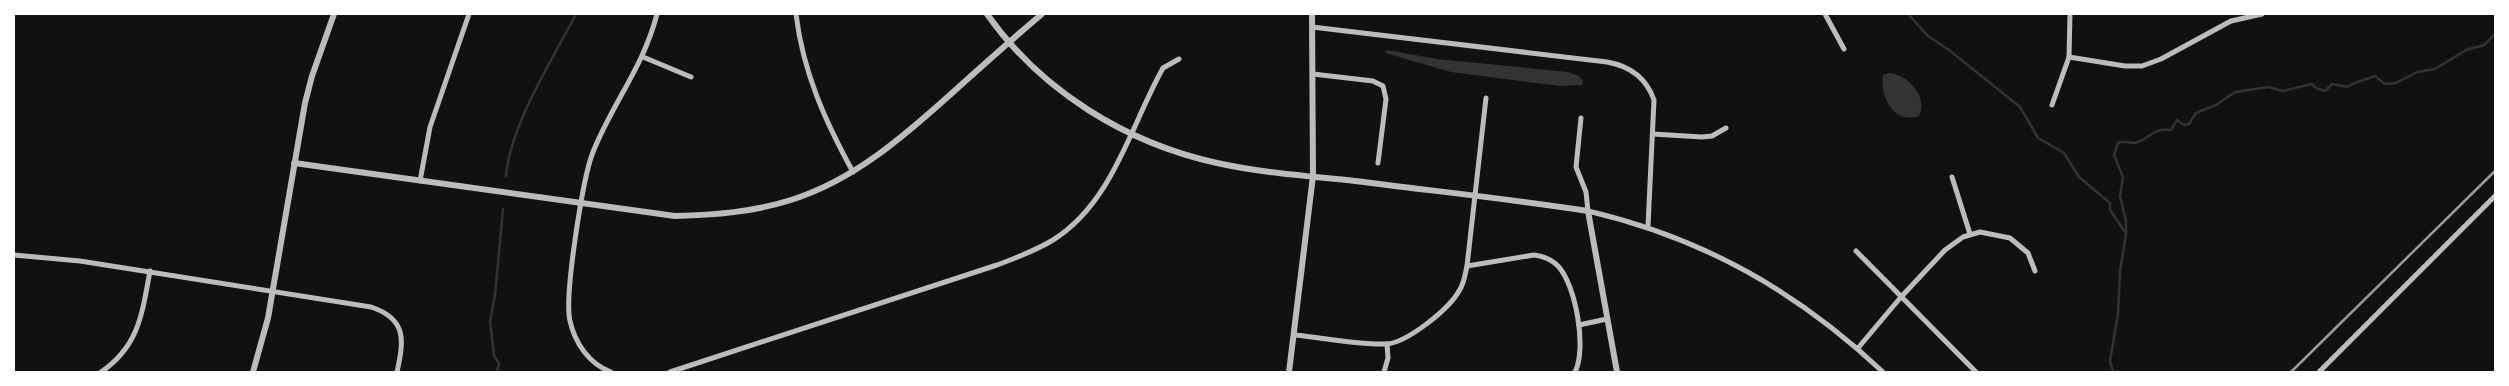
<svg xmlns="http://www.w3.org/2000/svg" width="2509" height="386" viewBox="0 0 2509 386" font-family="'DejaVu Sans',sans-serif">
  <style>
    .water { fill: #333 }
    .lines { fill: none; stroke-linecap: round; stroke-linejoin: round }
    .stream { stroke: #333; stroke-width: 2.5 }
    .minor { stroke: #bcbcbc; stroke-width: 5 }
    .tertiary { stroke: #bcbcbc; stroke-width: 6 }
    .rail { stroke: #9a9a9a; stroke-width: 2.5 }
  </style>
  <rect width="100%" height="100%" fill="#111"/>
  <g class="water">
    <path d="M 1387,50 L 1437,59 L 1568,72 L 1579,76 L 1583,81 L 1582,85 L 1560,86 L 1451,72 L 1385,53 Z"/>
    <path d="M 1889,73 C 1909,75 1928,97 1919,116 C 1894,125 1879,96 1883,75 Z"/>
  </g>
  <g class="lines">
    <g class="stream">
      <path d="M 1908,14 L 1928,36 L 1949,50 L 2020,107 L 2038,138 L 2064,153 L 2079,177 L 2110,203 L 2110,210 L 2125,232"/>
      <path d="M 506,176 C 510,125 552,61 576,14"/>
      <path d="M 497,372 L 499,363 L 494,356 L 490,321 L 495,295 L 503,209"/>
      <path d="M 2113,372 L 2110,361 L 2118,314 L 2120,271 L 2126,234 L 2126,221 L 2120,196 L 2123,177 L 2114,155 L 2118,143 C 2125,139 2131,145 2138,142 C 2151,137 2155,127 2171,130 L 2177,120 L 2184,125 L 2189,124 L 2196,113 L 2216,105 L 2235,92 L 2268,87 L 2283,91 L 2312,84 L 2316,88 L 2325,91 L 2332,84 L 2347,87 C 2356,81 2365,80 2375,76 L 2385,84 L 2396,83 L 2417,72 L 2435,69 L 2466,50 L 2484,45 L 2495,34"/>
    </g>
    <g class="minor">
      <path d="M 796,14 C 803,72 825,121 853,172"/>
      <path d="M 1825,14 L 1844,49"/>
      <path d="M 1312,27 L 1607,62 C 1630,66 1646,77 1654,100 L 1648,226"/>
      <path d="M 643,57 L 691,77"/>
      <path d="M 2069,57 L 2125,66 L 2142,66 L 2161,59 L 2231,21 L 2262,14"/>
      <path d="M 1313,74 L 1373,81 L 1383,86 L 1386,99 L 1378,163"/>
      <path d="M 2052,105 L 2069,57 L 2070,14"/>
      <path d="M 1581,118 L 1576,167 L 1586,192 L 1588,211 C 1703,238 1797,291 1883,372"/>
      <path d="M 1653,134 L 1702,137 L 1712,136 L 1726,128"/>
      <path d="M 1952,177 L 1970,234"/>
      <path d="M 420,181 L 430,127 L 469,14"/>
      <path d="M 1856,251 L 1976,372"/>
      <path d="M 14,255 L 80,261 L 371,307 C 407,319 404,340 397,372"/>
      <path d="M 1467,266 L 1534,255 C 1543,256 1551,259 1558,266 C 1576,285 1587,349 1575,372"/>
      <path d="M 1579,325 L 1607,319"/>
      <path d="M 1295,335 C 1325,338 1356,345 1386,344 C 1407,343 1449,309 1459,291 C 1464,284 1465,275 1467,266 L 1486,98"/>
      <path d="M 1858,348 L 1901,297 L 1945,250 L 1963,237 L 1980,232 L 2010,238 L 2028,253 L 2035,271"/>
      <path d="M 101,372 C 139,346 142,314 150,271"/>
      <path d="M 611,372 C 589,364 575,343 570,321 C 564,296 583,177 593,152 C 613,102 643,68 657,14"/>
      <path d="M 670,372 L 997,265 C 1016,258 1035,251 1053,240 C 1113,202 1130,127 1163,68 L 1179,59"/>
      <path d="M 1384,372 L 1388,358 L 1387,344"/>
      <path d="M 2319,372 L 2495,196"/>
    </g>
    <g class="tertiary">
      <path d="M 987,14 C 1041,91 1126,143 1217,163 C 1262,173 1309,176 1355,181 C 1433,191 1511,199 1588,211 L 1617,372"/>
      <path d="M 294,163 L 675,216 C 715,215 753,212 791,200 C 854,180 903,137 951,94 C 981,67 1011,40 1042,14"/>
      <path d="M 253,372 L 268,318 L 305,103 L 312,76 L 334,14"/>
      <path d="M 1289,372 L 1313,176 L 1312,14"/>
    </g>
    <path class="rail" d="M 2291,372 L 2495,171"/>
  </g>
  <rect width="2509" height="386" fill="none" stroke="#ffffff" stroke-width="30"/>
</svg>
